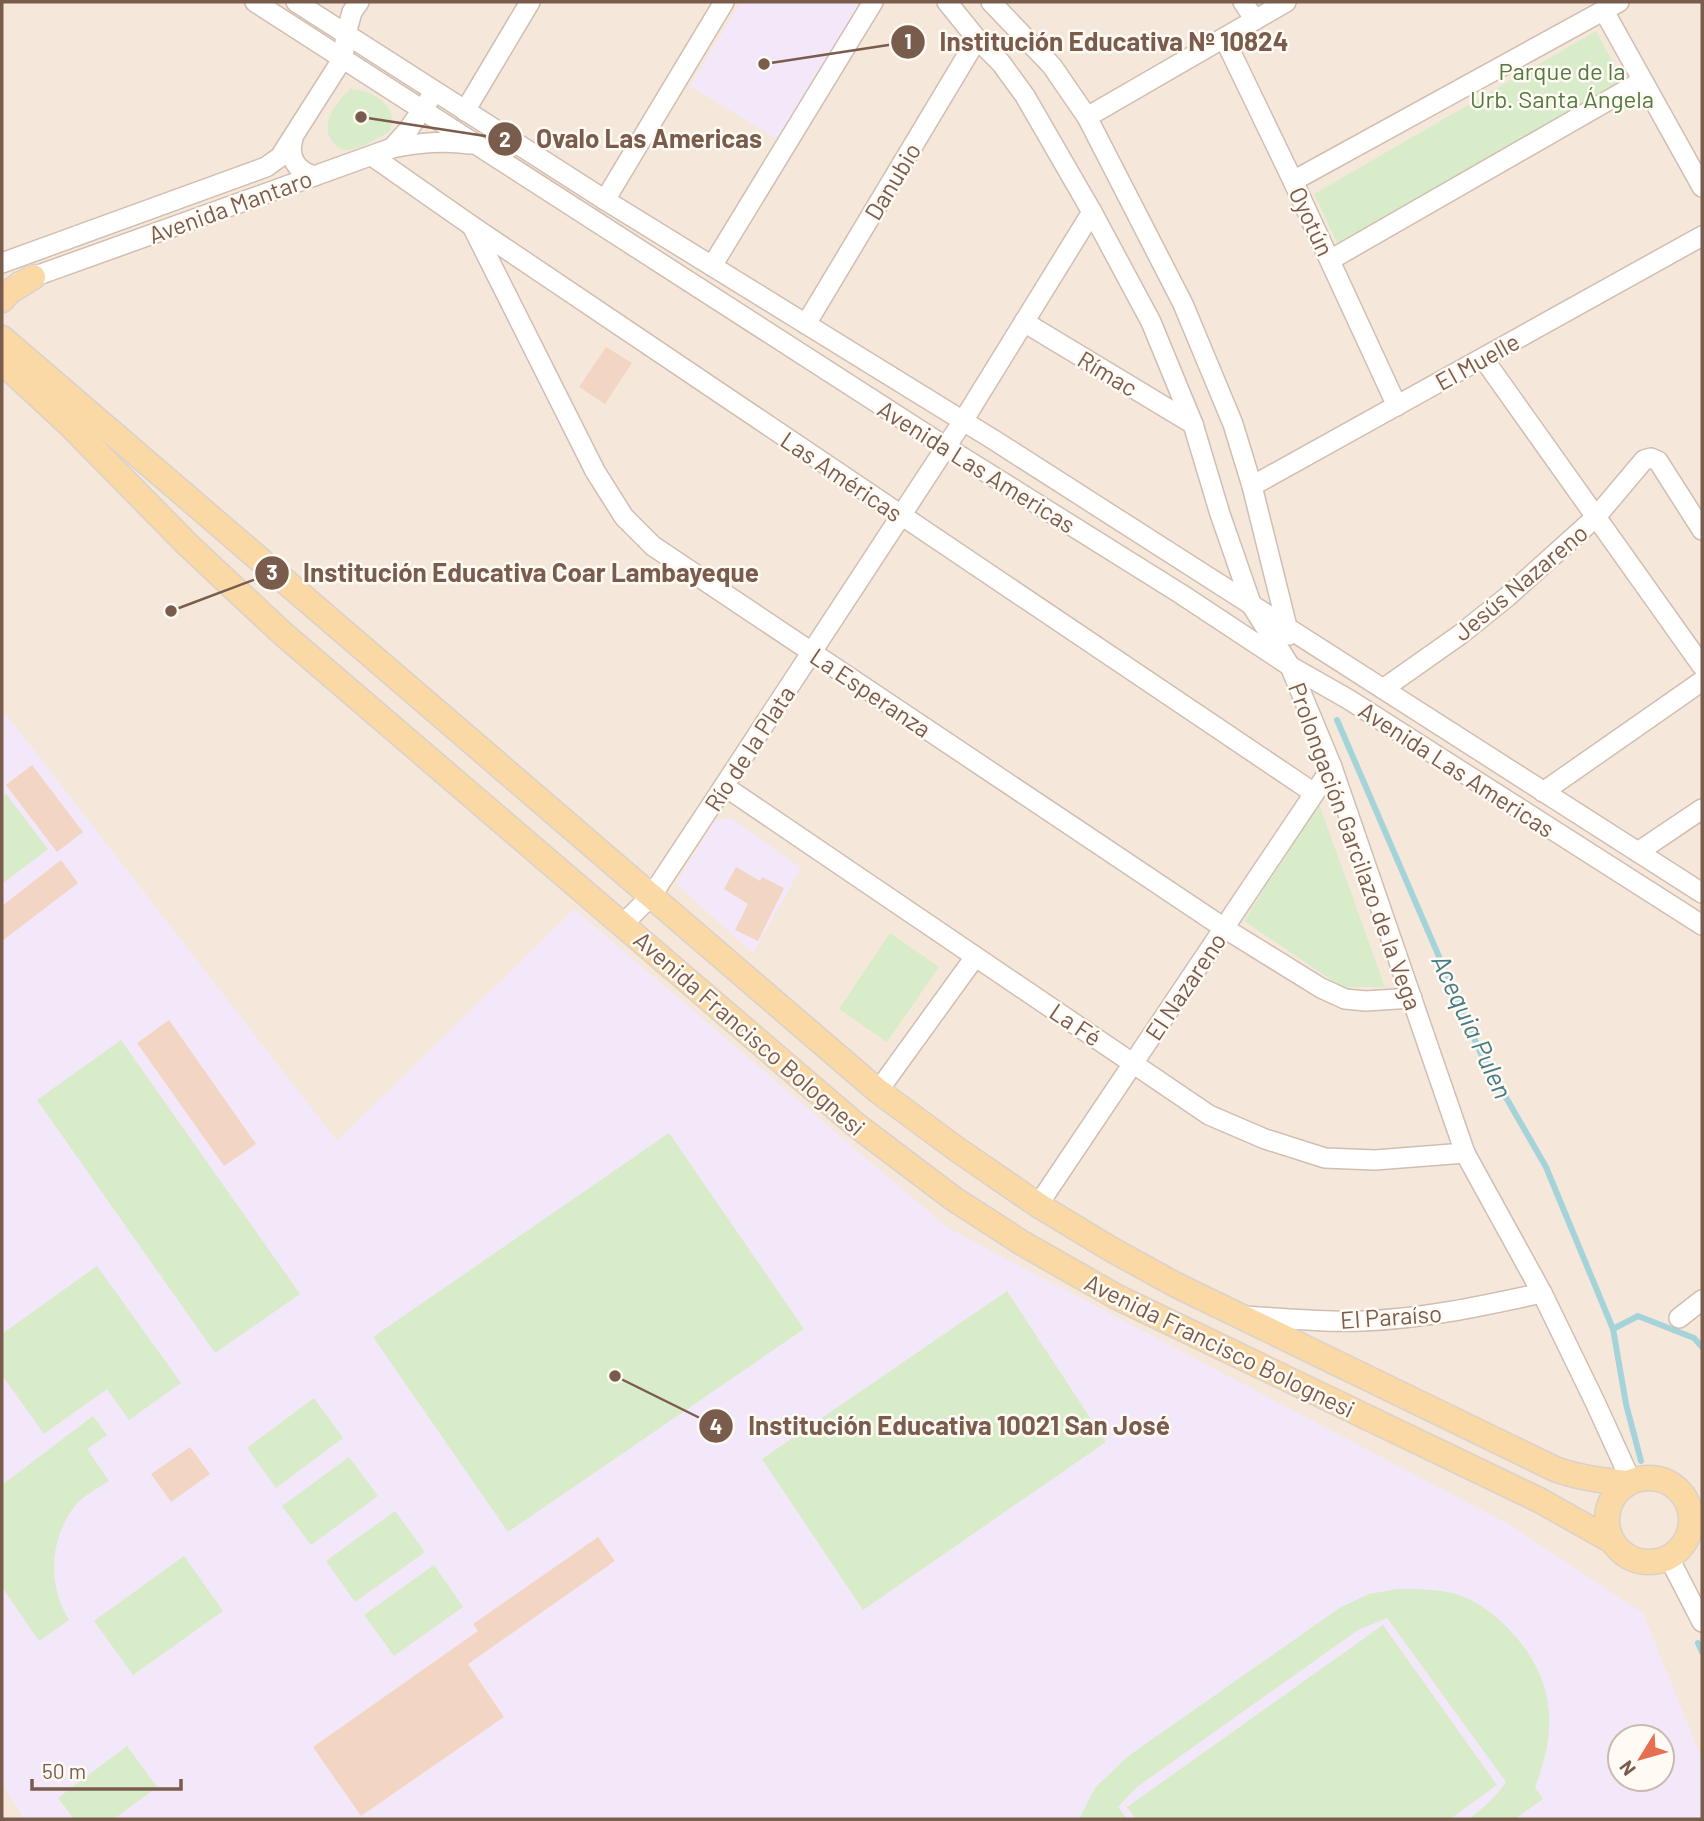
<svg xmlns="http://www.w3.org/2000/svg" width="1704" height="1821" viewBox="0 0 1704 1821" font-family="Barlow,sans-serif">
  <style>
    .residential { fill: #f5e8da; fill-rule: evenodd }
    .education { fill: #f3e8fa; fill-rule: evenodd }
    .green { fill: #d8ecc9 }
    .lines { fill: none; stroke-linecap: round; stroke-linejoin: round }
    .stream { stroke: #a5d3da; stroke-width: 6 }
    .building { fill: #f3d5c3 }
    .minor-casing { stroke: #d1beb0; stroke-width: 22 }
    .major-casing { stroke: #dad1cd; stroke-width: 27 }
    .minor { stroke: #fff; stroke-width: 19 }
    .major { stroke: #fbd9a5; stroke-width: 24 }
    .labels { text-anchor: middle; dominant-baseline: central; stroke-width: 5; stroke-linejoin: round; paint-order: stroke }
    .park-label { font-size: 24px; fill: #537a41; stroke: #fffaf3 }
    .street-label { font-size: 24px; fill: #7a5c4d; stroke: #fffaf3 }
    .water-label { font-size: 26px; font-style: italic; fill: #437c86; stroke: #fffaf3 }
    .leader { fill: none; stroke: #7a5c4d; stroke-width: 2.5 }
    .callout-dot { fill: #7a5c4d; stroke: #fffaf3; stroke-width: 2.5 }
    .mark-label { font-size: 21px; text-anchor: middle; font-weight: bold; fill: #fff }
    .callout-label { font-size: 26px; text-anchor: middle; font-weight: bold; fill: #7a5c4d; stroke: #fffaf3; stroke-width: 5; stroke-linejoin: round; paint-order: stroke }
  </style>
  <rect width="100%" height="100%" fill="#fdf6ec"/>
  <path class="residential" d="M 2,2 L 1702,2 L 1702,1819 L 2,1819 ZM 1620,1737 L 1662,1737 L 1662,1779 L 1620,1779 Z"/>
  <g class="education">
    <path d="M 741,2 L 852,2 L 859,7 L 779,140 L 690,86 Z"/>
    <path d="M 2,709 L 337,1141 L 574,909 L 948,1228 L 1508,1524 L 1643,1613 L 1702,1760 L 1702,1819 L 24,1819 L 2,1783 ZM 1620,1737 L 1662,1737 L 1662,1779 L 1620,1779 Z"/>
    <path d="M 731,818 L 801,868 L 753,953 L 676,884 L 715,820 Z"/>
  </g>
  <g class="green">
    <path d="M 1596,31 L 1623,81 L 1338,245 L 1314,194 Z"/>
    <path d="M 350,89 C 367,89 393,101 392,121 C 392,125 390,129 389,132 C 376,139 361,149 347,150 C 340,150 337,147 333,142 C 318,126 337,101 350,89 Z"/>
    <path d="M 6,794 L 48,849 L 2,884 L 2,797 Z"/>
    <path d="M 1319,804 L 1385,987 L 1342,987 L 1244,921 Z"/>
    <path d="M 890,933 L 939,967 L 887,1042 L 839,1009 Z"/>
    <path d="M 121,1040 L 300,1294 L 215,1353 L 37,1100 Z"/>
    <path d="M 669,1133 L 804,1329 L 508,1532 L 373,1337 Z"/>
    <path d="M 97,1266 L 181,1383 L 129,1420 L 107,1389 L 44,1434 L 2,1375 L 2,1334 Z"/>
    <path d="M 1007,1291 L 1106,1442 L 863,1610 L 762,1459 Z"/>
    <path d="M 314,1398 L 343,1438 L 276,1488 L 247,1448 Z"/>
    <path d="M 93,1416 L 107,1435 L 87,1449 L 109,1481 C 98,1488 82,1496 74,1507 C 50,1539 47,1585 69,1620 L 39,1641 L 2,1587 L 2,1485 Z"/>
    <path d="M 349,1457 L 378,1496 L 311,1545 L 282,1506 Z"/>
    <path d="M 395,1511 L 425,1552 L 355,1602 L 326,1561 Z"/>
    <path d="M 184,1556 L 223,1611 L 133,1675 L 94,1621 Z"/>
    <path d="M 434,1565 L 463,1607 L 394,1656 L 364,1615 Z"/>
    <path d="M 1397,1589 C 1416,1589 1437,1589 1456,1594 C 1480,1602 1500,1618 1516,1637 C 1556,1684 1557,1732 1535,1787 L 1543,1799 L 1515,1819 L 1468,1819 C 1483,1809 1495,1798 1506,1782 L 1387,1618 L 1358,1630 L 1137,1787 L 1118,1807 L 1127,1819 L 1079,1819 L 1095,1788 L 1127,1757 L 1341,1607 L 1369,1594 Z"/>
    <path d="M 1383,1625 L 1497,1785 L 1450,1819 L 1136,1819 L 1127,1807 Z"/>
    <path d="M 127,1746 L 157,1787 L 114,1819 L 74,1819 L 58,1798 Z"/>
  </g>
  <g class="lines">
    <g class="stream">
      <path d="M 1337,720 L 1481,1054 L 1546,1167 L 1613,1329 L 1626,1404 L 1641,1461"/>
      <path d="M 1613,1329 L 1638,1316 L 1694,1338 L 1702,1347"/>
      <path d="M 1698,1643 L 1702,1652"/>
    </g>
  </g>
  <g class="building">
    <path d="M 606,347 L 632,363 L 605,404 L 579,387 Z"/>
    <path d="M 32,765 L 83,832 L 57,852 L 6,785 Z"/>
    <path d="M 61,860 L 78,883 L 2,941 L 2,906 Z"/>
    <path d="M 736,867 L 760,881 L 762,877 L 784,888 L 758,941 L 735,930 L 748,904 L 724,889 Z"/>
    <path d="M 169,1020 L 256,1144 L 224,1166 L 137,1043 Z"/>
    <path d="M 190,1447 L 210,1474 L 171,1502 L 151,1474 Z"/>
    <path d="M 598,1537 L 615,1561 L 468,1664 L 504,1717 L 361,1816 L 313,1747 L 478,1631 L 473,1624 Z"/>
  </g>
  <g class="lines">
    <g class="minor-casing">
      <g id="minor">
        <path d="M 255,2 L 946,447 L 1181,594 L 1290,666 L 1348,699 L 1702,925"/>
        <path d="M 296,2 L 605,200 L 994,440 L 1702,893"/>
        <path d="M 947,2 L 977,39 L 1001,63 L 1025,96 L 1092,212 L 1151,322 L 1193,424 L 1220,514 L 1252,606 L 1290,666 L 1332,767 L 1465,1153 L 1542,1293 L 1595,1402 L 1631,1481"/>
        <path d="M 991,2 L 1052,66 L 1087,117 L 1183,304 L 1233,424 L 1252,486 L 1289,635"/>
        <path d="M 1243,2 L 1255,20"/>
        <path d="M 1604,11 L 1702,187"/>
        <path d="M 1224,38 L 1293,181 L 1397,406"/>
        <path d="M 465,111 L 530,2"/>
        <path d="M 1087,117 L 1286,2"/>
        <path d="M 293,138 C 288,157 295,170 314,176"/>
        <path d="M 392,148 C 419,143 443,140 470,144"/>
        <path d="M 372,156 L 472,226 L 1314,793"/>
        <path d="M 1293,181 L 1619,2"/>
        <path d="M 605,200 L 724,2"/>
        <path d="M 472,226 L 595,471 L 624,517 L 653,546 L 1224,928 L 1321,988 L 1345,999 L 1366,1001 L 1412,998"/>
        <path d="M 1330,260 L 1642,81"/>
        <path d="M 2,263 L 266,167 L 280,157 L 343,58 L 346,34 L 352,12 L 359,2"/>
        <path d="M 712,266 L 873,2"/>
        <path d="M 19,282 L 392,148 L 408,130 L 429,100"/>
        <path d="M 1024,322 L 1193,424"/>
        <path d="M 806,324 L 977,39"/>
        <path d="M 1483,358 L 1702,666"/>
        <path d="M 1252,486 L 1702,236"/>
        <path d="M 1383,689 L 1461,634 L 1507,597 L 1596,517 L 1644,460 L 1651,458 L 1658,461 L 1702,530"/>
        <path d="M 724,786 L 1209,1115 L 1265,1139 L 1325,1158 L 1375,1160 L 1465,1153"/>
        <path d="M 1543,792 L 1702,681"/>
        <path d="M 1638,852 L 1702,809"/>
        <path d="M 623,924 L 652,895 L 724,786 L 963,421 L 1092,212"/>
        <path d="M 878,1091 L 975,957"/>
        <path d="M 1038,1205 L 1332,767"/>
        <path d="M 1244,1316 C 1283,1318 1323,1323 1362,1321 C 1423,1319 1482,1306 1542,1293"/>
        <path d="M 1679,1318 L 1702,1300"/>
        <path d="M 1669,1558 L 1702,1622"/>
      </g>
    </g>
    <g class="major-casing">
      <g id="major">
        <path d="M 2,300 L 9,292 L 33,277"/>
        <path d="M 2,338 L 878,1091 L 958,1150 L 1038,1205 L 1109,1248 L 1176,1285 L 1555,1469 C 1579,1478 1602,1481 1628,1483"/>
        <path d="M 2,362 L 70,425 L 188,545 L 282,633 L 856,1125 L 954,1199 L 1022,1243 L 1117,1297 L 1541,1501 L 1612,1541"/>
        <circle cx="1649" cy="1520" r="42"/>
      </g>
    </g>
    <use href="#minor" class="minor"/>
    <use href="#major" class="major"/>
  </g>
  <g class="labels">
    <g class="park-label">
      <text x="1562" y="70">Parque de la<tspan x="1562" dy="28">Urb. Santa Ángela</tspan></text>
    </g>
    <g class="street-label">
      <text transform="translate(892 181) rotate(-59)">Danubio</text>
      <text transform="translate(230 206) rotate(-20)">Avenida Mantaro</text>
      <text transform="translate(1312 221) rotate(65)">Oyotún</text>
      <text transform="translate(1477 361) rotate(-29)">El Muelle</text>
      <text transform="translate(1108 373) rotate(31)">Rímac</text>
      <text transform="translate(977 466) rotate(32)">Avenida Las Americas</text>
      <text transform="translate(842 476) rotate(34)">Las Américas</text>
      <text transform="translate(1520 582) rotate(-40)">Jesús Nazareno</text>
      <text transform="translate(871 692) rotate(34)">La Esperanza</text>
      <text transform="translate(749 748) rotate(-57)">Río de la Plata</text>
      <text transform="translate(1457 769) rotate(33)">Avenida Las Americas</text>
      <text transform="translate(1356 846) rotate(70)">Prolongación Garcilazo de la Vega</text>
      <text transform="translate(1185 986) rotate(-56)">El Nazareno</text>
      <text transform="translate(1076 1024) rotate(34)">La Fé</text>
      <text transform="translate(750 1033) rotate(41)">Avenida Francisco Bolognesi</text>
      <text transform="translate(1391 1316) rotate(-4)">El Paraíso</text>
      <text transform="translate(1220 1345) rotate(26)">Avenida Francisco Bolognesi</text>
    </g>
    <g class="water-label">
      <text transform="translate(1473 1026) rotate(65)">Acequia Pulen</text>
    </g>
  </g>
  <path class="leader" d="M764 64L908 42M361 117L505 139M171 611L272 573M615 1376L716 1426"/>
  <g class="callout-dot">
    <circle cx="764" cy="64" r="7"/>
    <circle cx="361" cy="117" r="7"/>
    <circle cx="171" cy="611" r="7"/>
    <circle cx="615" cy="1376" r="7"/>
    <circle cx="908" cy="42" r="18"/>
    <circle cx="505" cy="139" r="18"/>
    <circle cx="272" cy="573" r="18"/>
    <circle cx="716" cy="1426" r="18"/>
  </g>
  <g class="mark-label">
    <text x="908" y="49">1</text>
    <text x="505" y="147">2</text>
    <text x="272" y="580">3</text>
    <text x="716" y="1434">4</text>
  </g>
  <g class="callout-label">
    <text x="1114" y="51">Institución Educativa Nº 10824</text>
    <text x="649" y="148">Ovalo Las Americas</text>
    <text x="531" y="582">Institución Educativa Coar Lambayeque</text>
    <text x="959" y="1435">Institución Educativa 10021 San José</text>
  </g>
  <rect width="1704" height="1821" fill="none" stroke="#7a5c4d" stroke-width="7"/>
  <g transform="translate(1641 1758) rotate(233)"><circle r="33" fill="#fffaf3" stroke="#cabbb1" stroke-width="2"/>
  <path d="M0-5L12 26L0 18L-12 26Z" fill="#e76f51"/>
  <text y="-10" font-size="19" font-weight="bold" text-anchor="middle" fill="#7a5c4d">N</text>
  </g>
  <path d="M32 1779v10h149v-10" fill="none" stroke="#7a5c4d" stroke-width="3.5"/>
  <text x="42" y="1779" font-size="21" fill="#7a5c4d" stroke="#fffaf3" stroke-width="5" paint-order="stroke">50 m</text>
</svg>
